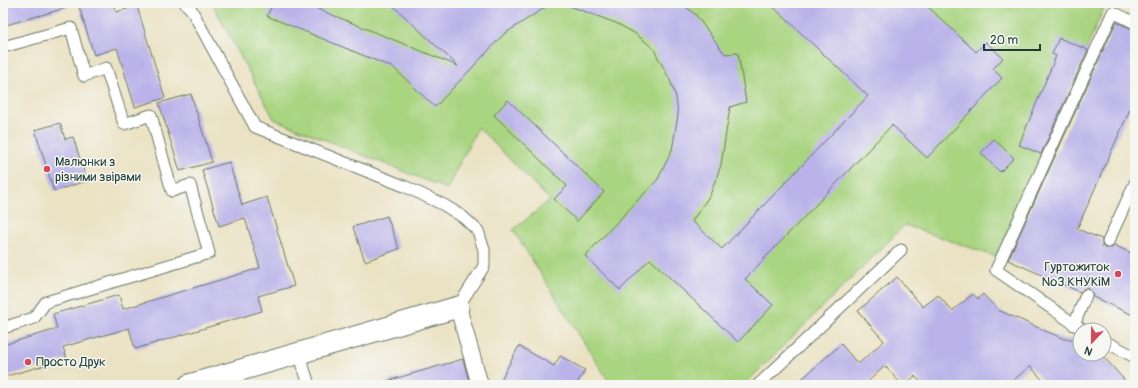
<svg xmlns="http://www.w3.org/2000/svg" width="1138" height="388" viewBox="0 0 1138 388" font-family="Pangolin,sans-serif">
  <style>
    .green { fill: #a9d480; stroke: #64885a }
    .building { fill: #bab2e9 }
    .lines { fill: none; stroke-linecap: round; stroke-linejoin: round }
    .service-casing { stroke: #676; stroke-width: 13 }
    .pedestrian-casing { stroke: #676; stroke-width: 18 }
    .minor-casing { stroke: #676; stroke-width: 23 }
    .service { stroke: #fff; stroke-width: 11 }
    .pedestrian { stroke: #fff; stroke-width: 16 }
    .minor { stroke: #fff; stroke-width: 21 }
    .poi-dot { fill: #d1495b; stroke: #f6f6f2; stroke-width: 1.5 }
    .labels { text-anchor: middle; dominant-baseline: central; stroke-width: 3; stroke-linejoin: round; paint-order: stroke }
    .poi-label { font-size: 13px; fill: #1f3d34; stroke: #f6f6f2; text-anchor: start }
  </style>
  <rect width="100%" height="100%" fill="#f6f6f2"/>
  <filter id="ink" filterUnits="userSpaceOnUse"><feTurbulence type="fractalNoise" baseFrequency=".025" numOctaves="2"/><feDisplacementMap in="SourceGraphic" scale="8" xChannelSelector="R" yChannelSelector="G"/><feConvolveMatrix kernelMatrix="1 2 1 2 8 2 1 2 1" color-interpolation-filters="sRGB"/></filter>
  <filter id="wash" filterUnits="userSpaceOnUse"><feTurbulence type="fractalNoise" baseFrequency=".012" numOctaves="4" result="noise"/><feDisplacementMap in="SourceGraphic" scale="16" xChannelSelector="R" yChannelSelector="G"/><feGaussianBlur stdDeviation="0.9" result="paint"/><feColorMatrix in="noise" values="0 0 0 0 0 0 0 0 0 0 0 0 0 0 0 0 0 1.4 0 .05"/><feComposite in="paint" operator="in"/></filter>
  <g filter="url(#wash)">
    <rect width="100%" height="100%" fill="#ebe2c3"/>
    <path class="green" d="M 212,3 L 1106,3 L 997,257 L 905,225 L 744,385 L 611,385 L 513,230 L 550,200 L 478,127 L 447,189 L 274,119 Z"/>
    <g id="blocks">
      <g class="building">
        <path d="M 3,3 L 68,3 L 69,7 L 3,26 Z"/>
        <path d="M 78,3 L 113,3 L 116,12 L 137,6 L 165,98 L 135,107 L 117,48 L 94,55 Z"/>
        <path d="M 273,3 L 303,3 L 458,66 L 390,3 L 552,3 L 504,34 L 435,107 L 394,68 L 267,16 Z"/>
        <path d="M 567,3 L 681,3 L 695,14 L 725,54 L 738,53 L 746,102 L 730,107 L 721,165 L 710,195 L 692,221 L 722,249 L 868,96 L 769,3 L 924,3 L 976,52 L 986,42 L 1003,58 L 993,69 L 1002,78 L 927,158 L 892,125 L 745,279 L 773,305 L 738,342 L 650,259 L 620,290 L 585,256 L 658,179 L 672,150 L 678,115 L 676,97 L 670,80 L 653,48 L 636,34 L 616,23 L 567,5 Z"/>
        <path d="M 1116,22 L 1135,30 L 1135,98 L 1077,229 L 1102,239 L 1102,246 L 1105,248 L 1112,248 L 1114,245 L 1135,255 L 1135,316 L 1093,297 L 1093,294 L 1089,289 L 1085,288 L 1080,292 L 1008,260 Z"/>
        <path d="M 1059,38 L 1088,50 L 1041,154 L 1019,145 L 1056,56 L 1052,54 Z"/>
        <path d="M 191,94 L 212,162 L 180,171 L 159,103 Z"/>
        <path d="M 508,100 L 604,192 L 577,221 L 554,199 L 567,186 L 494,115 Z"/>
        <path d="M 60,123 L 65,139 L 73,137 L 87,181 L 54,191 L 35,130 Z"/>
        <path d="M 994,139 L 1014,158 L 1000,172 L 981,153 Z"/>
        <path d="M 229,162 L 242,205 L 267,197 L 294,286 L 258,296 L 262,311 L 135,349 L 129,328 L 63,347 L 67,359 L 3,377 L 3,345 L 57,329 L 53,314 L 119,295 L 123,309 L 260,268 L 245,218 L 219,226 L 202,170 Z"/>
        <path d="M 387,216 L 399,249 L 365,261 L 353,227 Z"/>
        <path d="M 897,277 L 923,307 L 938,295 L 952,311 L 973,294 L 978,299 L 983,294 L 998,310 L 1064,339 L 1080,339 L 1080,354 L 1101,354 L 1129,385 L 1047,385 L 1030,366 L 1008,385 L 923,385 L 915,376 L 905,385 L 902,385 L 885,366 L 864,385 L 795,385 L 841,344 L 858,364 L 884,341 L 858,311 Z"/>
        <path d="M 519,346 L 554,366 L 560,356 L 585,370 L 576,385 L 498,385 Z"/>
        <path d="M 463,359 L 470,385 L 388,385 L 387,381 Z"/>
      </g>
    </g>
  </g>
  <g filter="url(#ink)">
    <use href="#blocks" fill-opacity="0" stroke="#676" stroke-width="1"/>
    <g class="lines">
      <g class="service-casing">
        <g id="service">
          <path d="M 185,3 L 191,9 L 255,127 L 404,186 L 444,205 L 463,217 L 478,231 L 484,250 L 484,266 L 458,307"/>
          <path d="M 3,47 L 71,28 L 84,76 L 106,68 L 124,124 L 151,115 L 172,191 L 190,185 L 209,253 L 46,302 L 34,318 L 3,328"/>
          <path d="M 1108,242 L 1135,183"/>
          <path d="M 1074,325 L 1086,295"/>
          <path d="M 1083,330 L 996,270 L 1113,12 L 1135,23"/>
          <path d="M 1104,341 L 1135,357"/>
          <path d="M 299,353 L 309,385"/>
          <path d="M 758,385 L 901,250"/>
        </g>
      </g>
      <g class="pedestrian-casing">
        <path id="pedestrian" d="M 458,307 L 480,385"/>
      </g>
      <g class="minor-casing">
        <path id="minor" d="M 189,385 L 458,307"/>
      </g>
      <use href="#service" class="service"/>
      <use href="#pedestrian" class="pedestrian"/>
      <use href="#minor" class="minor"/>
    </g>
  </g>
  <g class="poi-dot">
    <circle cx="47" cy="169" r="4"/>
    <circle cx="1118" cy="274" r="4"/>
    <circle cx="28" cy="362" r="4"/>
  </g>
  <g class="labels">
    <g class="poi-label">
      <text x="55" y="162">Малюнки з<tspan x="55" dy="15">різними звірами</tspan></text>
      <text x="1110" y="267" text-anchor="end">Гуртожиток<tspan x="1110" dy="15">№3 КНУКіМ</tspan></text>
      <text x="36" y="362">Просто Друк</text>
    </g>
  </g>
  <rect width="1138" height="388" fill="none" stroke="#f6f6f2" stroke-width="16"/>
  <g transform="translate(1092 342) rotate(202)"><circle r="19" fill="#f6f6f2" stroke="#a0aca6"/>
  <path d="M0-3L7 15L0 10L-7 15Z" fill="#d1495b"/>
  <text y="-6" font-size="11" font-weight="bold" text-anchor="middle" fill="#1f3d34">N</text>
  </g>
  <path d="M984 44v6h56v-6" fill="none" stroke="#1f3d34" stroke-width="2"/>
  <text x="990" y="44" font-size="12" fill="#1f3d34" stroke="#f6f6f2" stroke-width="3" paint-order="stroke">20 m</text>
</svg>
